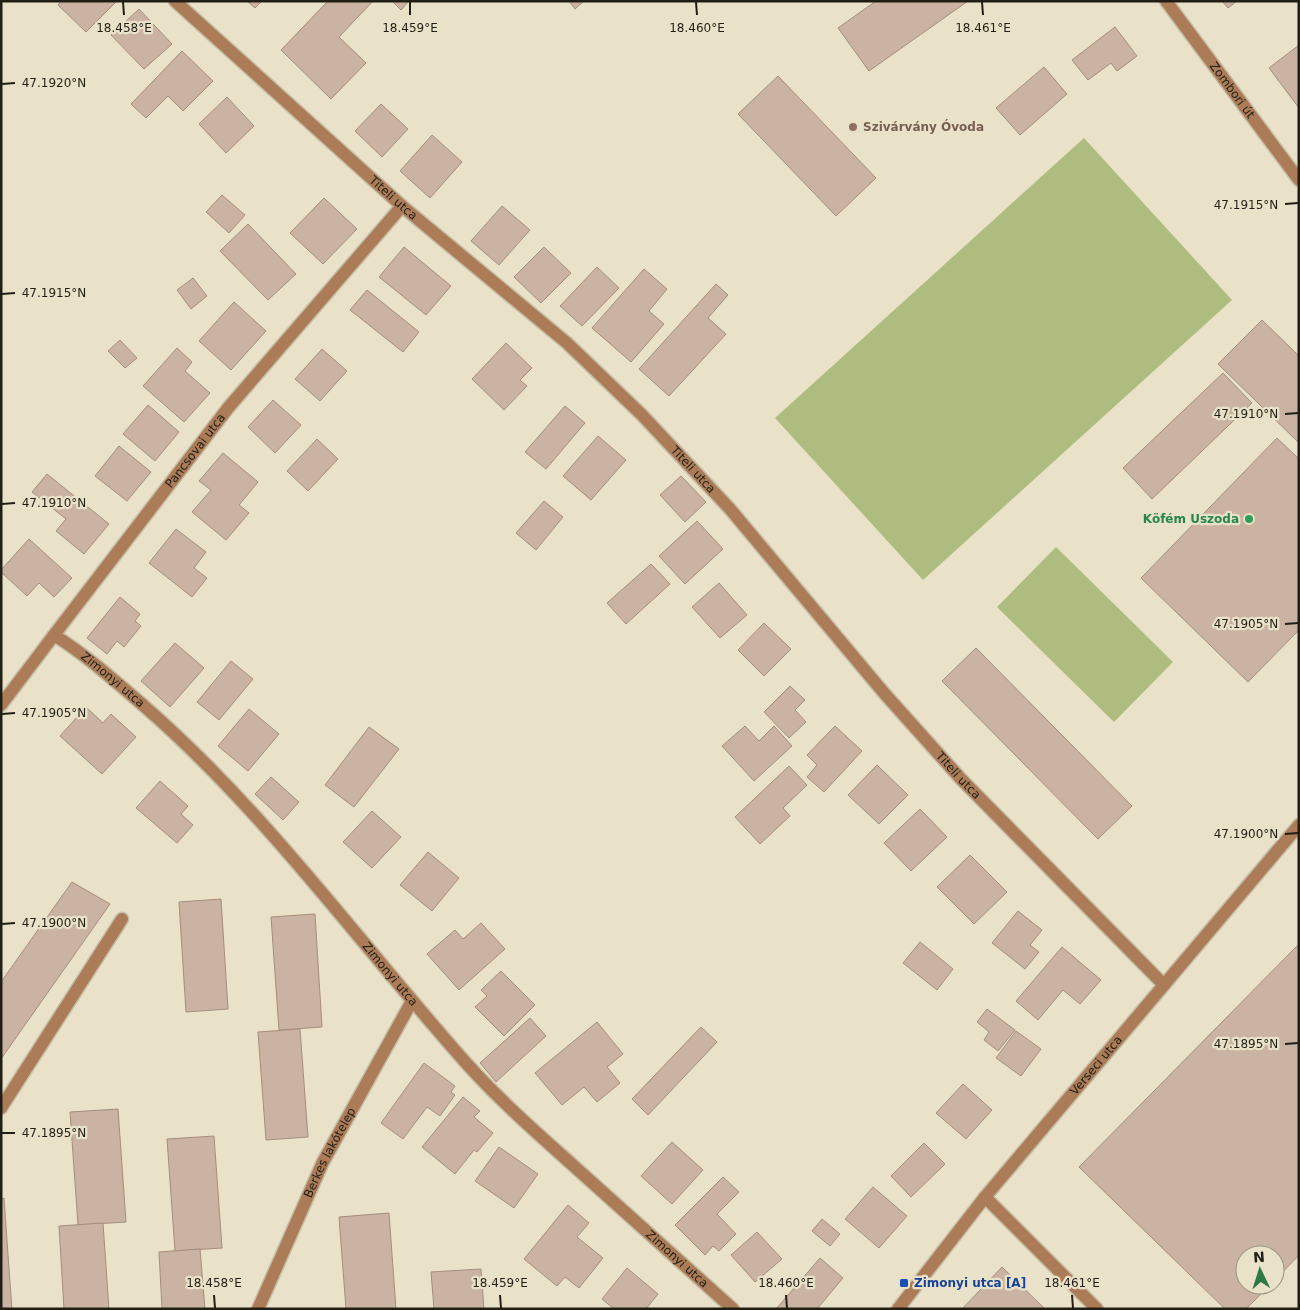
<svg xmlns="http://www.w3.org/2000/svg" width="1300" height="1310" viewBox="0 0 1300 1310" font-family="'DejaVu Sans',sans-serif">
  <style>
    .green { fill: #aebc7f }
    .building { fill: #cbb3a4; stroke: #a48d7e }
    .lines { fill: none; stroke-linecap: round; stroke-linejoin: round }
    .minor-casing { stroke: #c6bfa8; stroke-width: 15 }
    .minor { stroke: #ac7c58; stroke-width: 12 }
    .ticks { fill: none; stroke: #211e15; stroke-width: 2 }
    .education-dot { fill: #8d6e63; stroke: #eae2c8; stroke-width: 2 }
    .leisure-dot { fill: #2e9e5b; stroke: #eae2c8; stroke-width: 2 }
    .transit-dot { fill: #1a4fb4; stroke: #eae2c8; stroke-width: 2 }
    .labels { text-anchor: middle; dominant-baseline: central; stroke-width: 4.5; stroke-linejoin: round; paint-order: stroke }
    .street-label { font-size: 12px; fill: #211e15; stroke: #eae2c8 }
    .education-label { font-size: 12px; font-weight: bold; fill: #785e54; stroke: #eae2c8; text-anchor: start }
    .leisure-label { font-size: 12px; font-weight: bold; fill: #27864d; stroke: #eae2c8; text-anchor: end }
    .transit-label { font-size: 12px; font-weight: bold; fill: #164399; stroke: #eae2c8; text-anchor: start }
    .ticks-label { font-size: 12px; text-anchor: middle; fill: #211e15; stroke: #eae2c8; stroke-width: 4.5; stroke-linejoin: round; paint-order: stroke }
  </style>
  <rect width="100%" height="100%" fill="#eae2c8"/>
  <g class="green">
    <path d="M 1084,138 L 1232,300 L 923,580 L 775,418 Z"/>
    <path d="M 1056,547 L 1173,662 L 1114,722 L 997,607 Z"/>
  </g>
  <g class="building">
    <path d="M 61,1 L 117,1 L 86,32 L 58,5 Z"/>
    <path d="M 247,1 L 262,1 L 255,8 Z"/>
    <path d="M 328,1 L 373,1 L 339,37 L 366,63 L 331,99 L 281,50 Z"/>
    <path d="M 392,1 L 409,1 L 401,10 Z"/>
    <path d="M 569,1 L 584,1 L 575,9 Z"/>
    <path d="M 876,1 L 968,1 L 869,71 L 838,28 Z"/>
    <path d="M 1222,1 L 1237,1 L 1228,8 Z"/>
    <path d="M 139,9 L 172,44 L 144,69 L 111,35 Z"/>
    <path d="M 1115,27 L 1137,56 L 1117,71 L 1111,63 L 1088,80 L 1072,60 Z"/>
    <path d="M 1299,45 L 1299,108 L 1269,68 Z"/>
    <path d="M 182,51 L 213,81 L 183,111 L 168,96 L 146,118 L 131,104 Z"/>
    <path d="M 1044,67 L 1067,94 L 1020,135 L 996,108 Z"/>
    <path d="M 778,76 L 876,178 L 836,216 L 738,114 Z"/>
    <path d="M 227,97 L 254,126 L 226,153 L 199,124 Z"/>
    <path d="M 381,104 L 408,129 L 382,157 L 355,131 Z"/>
    <path d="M 432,135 L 462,162 L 430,198 L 400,171 Z"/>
    <path d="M 222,195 L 245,215 L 229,233 L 206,212 Z"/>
    <path d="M 324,198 L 357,229 L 323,264 L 290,233 Z"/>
    <path d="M 502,206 L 530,230 L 499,265 L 471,241 Z"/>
    <path d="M 248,224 L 296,274 L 268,300 L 220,251 Z"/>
    <path d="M 404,247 L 451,286 L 426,315 L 379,277 Z"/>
    <path d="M 544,247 L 571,273 L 541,303 L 514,277 Z"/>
    <path d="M 597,267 L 619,288 L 582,326 L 560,306 Z"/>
    <path d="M 644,269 L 667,289 L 649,311 L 664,324 L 631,362 L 592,328 Z"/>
    <path d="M 193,278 L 207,296 L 191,309 L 177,290 Z"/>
    <path d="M 716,284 L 728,295 L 708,318 L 726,334 L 669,396 L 639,369 Z"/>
    <path d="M 367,290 L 419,332 L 403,352 L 350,310 Z"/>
    <path d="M 234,302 L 266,331 L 231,370 L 199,341 Z"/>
    <path d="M 1262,320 L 1299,356 L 1299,443 L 1218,364 Z"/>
    <path d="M 120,340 L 137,358 L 125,368 L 108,351 Z"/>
    <path d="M 506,343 L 532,368 L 520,380 L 527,386 L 504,410 L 472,379 Z"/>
    <path d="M 177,348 L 192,362 L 185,371 L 210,393 L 184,422 L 143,386 Z"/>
    <path d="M 322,349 L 347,371 L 320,401 L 295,379 Z"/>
    <path d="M 1223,373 L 1252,403 L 1152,499 L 1123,468 Z"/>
    <path d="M 273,400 L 301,425 L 275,453 L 248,427 Z"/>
    <path d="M 148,405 L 179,432 L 155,461 L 123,434 Z"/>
    <path d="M 565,406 L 585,423 L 546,469 L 525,452 Z"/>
    <path d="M 598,436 L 626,460 L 591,500 L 563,476 Z"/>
    <path d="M 1277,438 L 1299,459 L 1299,630 L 1248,682 L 1141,578 Z"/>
    <path d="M 317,439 L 338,459 L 308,491 L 287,471 Z"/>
    <path d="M 119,446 L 151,472 L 127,501 L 95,476 Z"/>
    <path d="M 223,453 L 258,482 L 239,505 L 249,513 L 226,540 L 192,512 L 211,490 L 199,481 Z"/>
    <path d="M 47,474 L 109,524 L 84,554 L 56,531 L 66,519 L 32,492 Z"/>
    <path d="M 681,476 L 706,502 L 685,522 L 660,495 Z"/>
    <path d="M 544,501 L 563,517 L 536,550 L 516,533 Z"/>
    <path d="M 697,521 L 723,549 L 685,584 L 659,556 Z"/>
    <path d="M 176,529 L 206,552 L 194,568 L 207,578 L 192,597 L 149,563 Z"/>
    <path d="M 29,539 L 72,578 L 54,597 L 39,583 L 27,596 L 1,572 L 1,570 Z"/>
    <path d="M 651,564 L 670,584 L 626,624 L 607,603 Z"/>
    <path d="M 719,583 L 747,615 L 720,638 L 692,607 Z"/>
    <path d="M 120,597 L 140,614 L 135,621 L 141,626 L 124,647 L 117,641 L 107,654 L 87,638 Z"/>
    <path d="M 764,623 L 791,649 L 764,676 L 738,650 Z"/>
    <path d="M 175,643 L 204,668 L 170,707 L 141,681 Z"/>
    <path d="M 976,648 L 1132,806 L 1098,839 L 942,681 Z"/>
    <path d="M 231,661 L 253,679 L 219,720 L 197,702 Z"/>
    <path d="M 790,686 L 805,700 L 795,710 L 806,722 L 789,738 L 764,712 Z"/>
    <path d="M 86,707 L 103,723 L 111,714 L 136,737 L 102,774 L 60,736 Z"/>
    <path d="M 249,709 L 279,734 L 248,771 L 218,746 Z"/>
    <path d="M 745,726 L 759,741 L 774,726 L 792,746 L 754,781 L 722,746 Z"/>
    <path d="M 835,726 L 862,751 L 824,792 L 807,777 L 817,765 L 807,755 Z"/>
    <path d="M 369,727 L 399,749 L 354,807 L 325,785 Z"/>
    <path d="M 877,765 L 908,795 L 879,824 L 848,795 Z"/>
    <path d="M 789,766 L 807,785 L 783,808 L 790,816 L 760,844 L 735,817 Z"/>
    <path d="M 271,777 L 299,802 L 283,820 L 255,794 Z"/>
    <path d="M 160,781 L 188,806 L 181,814 L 193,825 L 177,843 L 136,808 Z"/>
    <path d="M 920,809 L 947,837 L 911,871 L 884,843 Z"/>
    <path d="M 372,811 L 401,837 L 372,868 L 343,842 Z"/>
    <path d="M 428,852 L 459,878 L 432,911 L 400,885 Z"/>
    <path d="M 970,855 L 1007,892 L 974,924 L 937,887 Z"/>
    <path d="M 72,882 L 110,904 L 1,1059 L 1,982 Z"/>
    <path d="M 221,899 L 228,1009 L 186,1012 L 179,902 Z"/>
    <path d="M 1018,911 L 1042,930 L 1030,945 L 1039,952 L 1025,969 L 992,943 Z"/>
    <path d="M 315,914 L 322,1027 L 279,1030 L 271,917 Z"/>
    <path d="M 481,923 L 505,949 L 459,990 L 427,954 L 455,930 L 463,939 Z"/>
    <path d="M 920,942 L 953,969 L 937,990 L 903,963 Z"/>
    <path d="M 1299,944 L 1299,1255 L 1275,1280 L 1275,1255 L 1245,1255 L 1245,1285 L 1270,1285 L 1246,1309 L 1225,1309 L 1079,1167 Z"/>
    <path d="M 1062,947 L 1101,980 L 1080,1004 L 1063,990 L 1038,1020 L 1016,1001 Z"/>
    <path d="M 501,971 L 535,1005 L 504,1036 L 475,1007 L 487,996 L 481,990 Z"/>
    <path d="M 987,1009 L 1015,1030 L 998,1051 L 984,1040 L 989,1032 L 977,1022 Z"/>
    <path d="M 530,1018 L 546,1036 L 496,1082 L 480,1063 Z"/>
    <path d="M 597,1022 L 623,1054 L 607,1067 L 620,1083 L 597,1102 L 584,1087 L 562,1105 L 535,1073 Z"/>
    <path d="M 701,1027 L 717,1042 L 648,1115 L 632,1099 Z"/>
    <path d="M 300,1029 L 308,1137 L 266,1140 L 258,1032 Z"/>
    <path d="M 1016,1031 L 1041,1049 L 1021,1076 L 996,1058 Z"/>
    <path d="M 424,1063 L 455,1086 L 451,1092 L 455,1095 L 440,1116 L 427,1107 L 403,1139 L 381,1123 Z"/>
    <path d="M 963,1084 L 992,1110 L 966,1139 L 936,1113 Z"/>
    <path d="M 463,1097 L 480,1111 L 474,1117 L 493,1133 L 477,1152 L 474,1150 L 455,1174 L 422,1147 Z"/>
    <path d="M 118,1109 L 126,1222 L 78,1225 L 70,1112 Z"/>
    <path d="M 214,1136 L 222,1248 L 175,1251 L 167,1139 Z"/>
    <path d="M 672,1142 L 703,1170 L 672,1204 L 641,1176 Z"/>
    <path d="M 924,1143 L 945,1164 L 911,1197 L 891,1176 Z"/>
    <path d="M 499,1147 L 538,1174 L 514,1208 L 475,1181 Z"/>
    <path d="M 723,1177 L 739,1192 L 717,1214 L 736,1234 L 719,1251 L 713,1246 L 705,1255 L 675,1225 Z"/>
    <path d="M 873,1187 L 907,1216 L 879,1248 L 845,1219 Z"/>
    <path d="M 4,1198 L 9,1269 L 12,1309 L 1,1309 L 1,1199 Z"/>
    <path d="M 568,1205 L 589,1223 L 577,1237 L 603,1258 L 579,1288 L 565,1277 L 557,1286 L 524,1259 Z"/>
    <path d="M 389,1213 L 396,1309 L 346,1309 L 339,1217 Z"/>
    <path d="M 822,1219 L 840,1234 L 830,1246 L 812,1231 Z"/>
    <path d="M 103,1223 L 109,1309 L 64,1309 L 59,1226 Z"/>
    <path d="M 757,1232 L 782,1259 L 755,1282 L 731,1255 Z"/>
    <path d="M 200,1249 L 205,1309 L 162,1309 L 159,1252 Z"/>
    <path d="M 820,1258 L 843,1278 L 817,1309 L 776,1309 Z"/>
    <path d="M 1002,1267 L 1045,1309 L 962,1309 Z"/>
    <path d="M 627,1268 L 658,1294 L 646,1309 L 614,1309 L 602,1299 Z"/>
    <path d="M 481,1269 L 484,1309 L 434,1309 L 431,1272 Z"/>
  </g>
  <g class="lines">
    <g class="minor-casing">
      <g id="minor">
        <path id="s1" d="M 175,1 L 402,206 L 567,343 L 642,415 L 730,509 L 884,693 L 961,779 L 1164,985"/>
        <path id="s2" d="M 1166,1 L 1299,180"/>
        <path id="s3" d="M 54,635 C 86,655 115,681 144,706 C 266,812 360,944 467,1064 C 504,1105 545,1140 586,1177 C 635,1221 684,1265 733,1309"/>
        <path id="s4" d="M 1,705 L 54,635 L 228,408 L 402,206"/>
        <path d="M 1,1108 L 122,919"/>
        <path d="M 985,1197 L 1097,1309"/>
        <path id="s5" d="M 258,1309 L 323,1162 L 412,1001"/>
        <path id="s6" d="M 898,1309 L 985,1197 L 1299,825"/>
      </g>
    </g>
    <use href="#minor" class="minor"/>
  </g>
  <path class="ticks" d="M 123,2 L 124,15M 410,2 L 410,15M 696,2 L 697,15M 982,2 L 983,15M 2,84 L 15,83M 1285,204 L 1298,203M 2,294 L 15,293M 1285,414 L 1298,413M 2,504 L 15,503M 1285,624 L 1298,623M 2,714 L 15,713M 1285,834 L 1298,833M 2,924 L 15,923M 1285,1044 L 1298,1043M 2,1133 L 15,1133M 214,1295 L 215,1308M 500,1295 L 501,1308M 786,1295 L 787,1308M 1072,1295 L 1073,1308"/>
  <circle class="education-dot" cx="853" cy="127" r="5"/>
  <circle class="leisure-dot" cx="1249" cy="519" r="5"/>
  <rect class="transit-dot" x="899" y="1278" width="10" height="10" rx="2.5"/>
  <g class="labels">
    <g class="street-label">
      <text stroke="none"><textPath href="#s2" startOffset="111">Zombori út</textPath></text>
      <text stroke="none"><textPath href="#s1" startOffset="294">Titeli utca</textPath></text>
      <text stroke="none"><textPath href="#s4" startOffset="320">Pancsovai utca</textPath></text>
      <text stroke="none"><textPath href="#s1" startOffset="699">Titeli utca</textPath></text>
      <text stroke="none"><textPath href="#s3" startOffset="74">Zimonyi utca</textPath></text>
      <text stroke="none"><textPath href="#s1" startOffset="1104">Titeli utca</textPath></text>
      <text stroke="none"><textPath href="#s3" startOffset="479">Zimonyi utca</textPath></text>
      <text stroke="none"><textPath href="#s6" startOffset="314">Verseci utca</textPath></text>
      <text stroke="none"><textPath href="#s5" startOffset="172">Berkes lakótelep</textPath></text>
      <text stroke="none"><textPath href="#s3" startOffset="884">Zimonyi utca</textPath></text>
    </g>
    <g class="education-label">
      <text x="863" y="127">Szivárvány Óvoda</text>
    </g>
    <g class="leisure-label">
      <text x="1239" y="519">Köfém Uszoda</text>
    </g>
    <g class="transit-label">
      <text x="914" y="1283">Zimonyi utca [A]</text>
    </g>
  </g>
  <g class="ticks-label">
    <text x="124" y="32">18.458°E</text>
    <text x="410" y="32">18.459°E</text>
    <text x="697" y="32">18.460°E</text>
    <text x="983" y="32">18.461°E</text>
    <text x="54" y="87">47.1920°N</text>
    <text x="1246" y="209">47.1915°N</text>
    <text x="54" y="297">47.1915°N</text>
    <text x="1246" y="418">47.1910°N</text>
    <text x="54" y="507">47.1910°N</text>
    <text x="1246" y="628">47.1905°N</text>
    <text x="54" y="717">47.1905°N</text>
    <text x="1246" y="838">47.1900°N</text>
    <text x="54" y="927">47.1900°N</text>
    <text x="1246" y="1048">47.1895°N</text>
    <text x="54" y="1137">47.1895°N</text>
    <text x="214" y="1287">18.458°E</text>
    <text x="500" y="1287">18.459°E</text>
    <text x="786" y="1287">18.460°E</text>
    <text x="1072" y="1287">18.461°E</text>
  </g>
  <rect width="1300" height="1310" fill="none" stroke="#211e15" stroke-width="5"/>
  <g transform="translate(1260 1270) rotate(356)"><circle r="24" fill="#eae2c8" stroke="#9a9480"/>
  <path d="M0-4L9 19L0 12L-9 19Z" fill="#2e7846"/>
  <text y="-8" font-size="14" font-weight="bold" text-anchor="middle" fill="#211e15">N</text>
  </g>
</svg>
